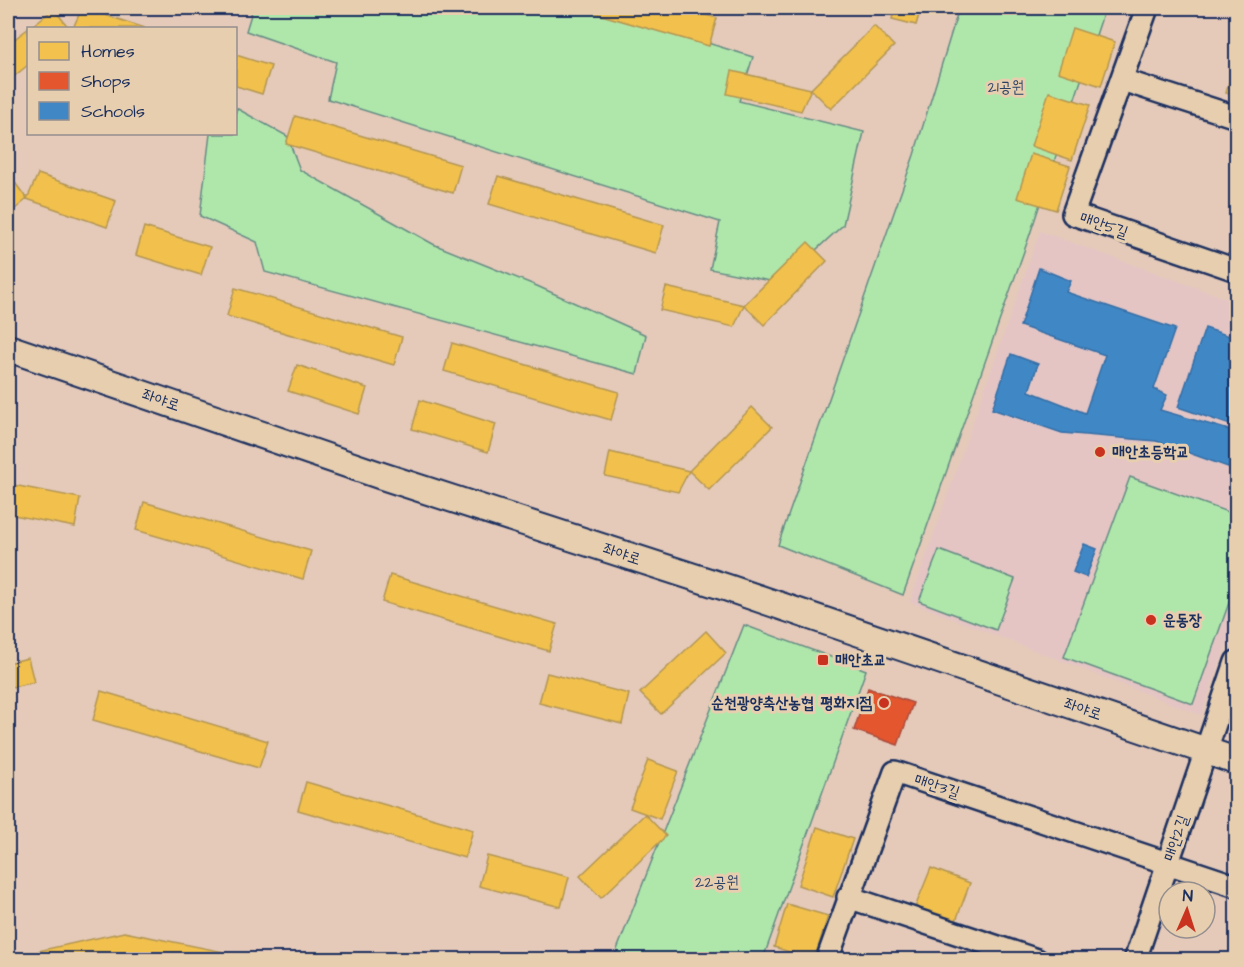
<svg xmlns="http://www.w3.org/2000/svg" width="1244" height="967" viewBox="0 0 1244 967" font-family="'Architects Daughter','Poor Story',sans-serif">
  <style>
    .built { fill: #e4c5c4 }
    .green { fill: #afe7ab; stroke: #658b84; stroke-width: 1.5 }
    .homes { fill: #f2c14e; stroke: #b29553; stroke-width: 1.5 }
    .shops { fill: #e4572e; stroke: #a84b3c; stroke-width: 1.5 }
    .schools { fill: #3f88c5; stroke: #346da6; stroke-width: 1.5 }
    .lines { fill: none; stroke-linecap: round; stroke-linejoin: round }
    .minor-casing { stroke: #1b2f5e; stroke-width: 26 }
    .tertiary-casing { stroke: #1b2f5e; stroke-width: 30 }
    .minor { stroke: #e6ceaf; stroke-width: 21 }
    .tertiary { stroke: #e6ceaf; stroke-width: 26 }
    .poi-dot { fill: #c8321e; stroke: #e6ceaf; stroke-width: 2 }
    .labels { text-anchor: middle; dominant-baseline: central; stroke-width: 6; stroke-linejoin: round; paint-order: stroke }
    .park-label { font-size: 16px; fill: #2a4166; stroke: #e6ceaf }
    .street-label { font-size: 16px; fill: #1b2f5e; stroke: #e6ceaf }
    .poi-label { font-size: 16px; font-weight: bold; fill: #1b2f5e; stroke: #e6ceaf; text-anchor: start }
  </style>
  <rect width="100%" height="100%" fill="#e5cab9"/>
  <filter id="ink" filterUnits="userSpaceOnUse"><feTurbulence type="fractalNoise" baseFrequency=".0167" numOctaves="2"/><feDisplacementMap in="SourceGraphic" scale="12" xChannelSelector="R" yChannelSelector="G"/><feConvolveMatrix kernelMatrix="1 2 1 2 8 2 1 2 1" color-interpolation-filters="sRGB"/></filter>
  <g filter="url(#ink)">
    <path class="built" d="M 1040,231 L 1236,302 L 1236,619 L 1201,715 L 910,602 Z"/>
    <g class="green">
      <path d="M 253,8 L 595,8 L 753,57 L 739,101 L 864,132 L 843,225 L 780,283 L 710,269 L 720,222 L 328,99 L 336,62 L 246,31 Z"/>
      <path d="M 959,8 L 1105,8 L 1029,237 L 903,595 L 778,545 L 914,155 Z"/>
      <path d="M 236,108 L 287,136 L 300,170 L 433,244 L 537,286 L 646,335 L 637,374 L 265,272 L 257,242 L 200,216 L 210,134 L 236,134 Z"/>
      <path d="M 1130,477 L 1236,515 L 1236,583 L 1193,704 L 1064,657 Z"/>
      <path d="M 939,550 L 1015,579 L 996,630 L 919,601 Z"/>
      <path d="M 744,625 L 866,670 L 763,959 L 613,960 Z"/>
    </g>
    <g class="homes">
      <path d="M 82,8 L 84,8 L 145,28 L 73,28 Z"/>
      <path d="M 577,8 L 680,8 L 717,18 L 709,46 Z"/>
      <path d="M 895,8 L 921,8 L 916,25 L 892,19 Z"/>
      <path d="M 54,9 L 69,28 L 28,28 L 28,65 L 12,78 L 8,72 L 8,44 Z"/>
      <path d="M 874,26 L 894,46 L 831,109 L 811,89 Z"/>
      <path d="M 1072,28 L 1115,42 L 1101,86 L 1058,72 Z"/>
      <path d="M 236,55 L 271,66 L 262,94 L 236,86 Z"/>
      <path d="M 1236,57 L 1236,96 L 1226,93 Z"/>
      <path d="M 732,71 L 811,89 L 801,111 L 727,94 Z"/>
      <path d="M 1049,92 L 1090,105 L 1072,160 L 1031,146 Z"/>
      <path d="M 295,116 L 461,165 L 453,193 L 286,144 Z"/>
      <path d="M 1031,154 L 1070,166 L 1056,210 L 1017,198 Z"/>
      <path d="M 38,174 L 116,201 L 107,227 L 27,199 Z"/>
      <path d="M 10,176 L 27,199 L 8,215 L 8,178 Z"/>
      <path d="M 498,176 L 664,225 L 656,253 L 489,204 Z"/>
      <path d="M 144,227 L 210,247 L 201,275 L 136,255 Z"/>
      <path d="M 808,242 L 827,261 L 764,325 L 744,305 Z"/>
      <path d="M 666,287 L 744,305 L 734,327 L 660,310 Z"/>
      <path d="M 235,288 L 402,337 L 394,365 L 227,316 Z"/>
      <path d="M 452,343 L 619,392 L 611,420 L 444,371 Z"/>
      <path d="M 297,365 L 367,388 L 359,414 L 288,391 Z"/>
      <path d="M 420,400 L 496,424 L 488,452 L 412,429 Z"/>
      <path d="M 752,407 L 772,427 L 709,490 L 689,471 Z"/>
      <path d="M 610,452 L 689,471 L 678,492 L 605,476 Z"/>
      <path d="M 8,484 L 80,498 L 75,527 L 8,514 Z"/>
      <path d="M 144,502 L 311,551 L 303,579 L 136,530 Z"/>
      <path d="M 390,575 L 557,624 L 549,651 L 382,602 Z"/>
      <path d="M 706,631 L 726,653 L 661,714 L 640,693 Z"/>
      <path d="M 28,658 L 34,682 L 8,688 L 8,663 Z"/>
      <path d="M 547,673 L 629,694 L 622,724 L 539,703 Z"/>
      <path d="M 101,691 L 268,741 L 259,768 L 93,720 Z"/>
      <path d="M 648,760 L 678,771 L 660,819 L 630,808 Z"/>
      <path d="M 306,782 L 473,830 L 465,858 L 298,810 Z"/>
      <path d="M 645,814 L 666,836 L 601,898 L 580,876 Z"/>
      <path d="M 817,827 L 853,839 L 833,897 L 798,885 Z"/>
      <path d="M 487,856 L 569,877 L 561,907 L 479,886 Z"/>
      <path d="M 931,868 L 970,883 L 954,926 L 914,910 Z"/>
      <path d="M 787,904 L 828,916 L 814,960 L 774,947 Z"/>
      <path d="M 124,932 L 224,952 L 223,960 L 40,960 L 38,951 Z"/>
    </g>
    <path class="shops" d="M 868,688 L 913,703 L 898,745 L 854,730 Z"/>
    <g class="schools">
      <path d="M 1039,268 L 1071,281 L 1066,292 L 1175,329 L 1154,389 L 1167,395 L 1160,410 L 1236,432 L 1236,470 L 1156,441 L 1062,433 L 992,409 L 1011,354 L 1038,364 L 1029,391 L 1085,413 L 1105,355 L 1020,326 Z"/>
      <path d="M 1205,328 L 1236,338 L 1236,427 L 1178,407 Z"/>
      <path d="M 1084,544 L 1097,549 L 1086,577 L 1073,572 Z"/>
    </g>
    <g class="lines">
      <g class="minor-casing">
        <g id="minor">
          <path d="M 1147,8 L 1073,214 L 1236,270"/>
          <path d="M 1122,80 L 1236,117"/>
          <path d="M 848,897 L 1037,960"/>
          <path d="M 827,960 L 895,772 L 1236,886"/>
          <path d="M 1135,960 L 1236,662"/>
        </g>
      </g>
      <g class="tertiary-casing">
        <path id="tertiary" d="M 8,348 L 382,476 L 728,588 L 1236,761"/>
      </g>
      <use href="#minor" class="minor"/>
      <use href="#tertiary" class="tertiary"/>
    </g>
  </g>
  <g class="poi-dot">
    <circle cx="1100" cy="452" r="6"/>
    <circle cx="1151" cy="620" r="6"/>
    <rect x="817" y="654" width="12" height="12" rx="3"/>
    <circle cx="884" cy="703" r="6"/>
  </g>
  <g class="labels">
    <g class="park-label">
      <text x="1006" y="87">21공원</text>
      <text x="717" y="882">22공원</text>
    </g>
    <g class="street-label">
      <text transform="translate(1104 225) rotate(19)">매안5길</text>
      <text transform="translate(161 400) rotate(19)">좌야로</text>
      <text transform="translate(622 554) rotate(18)">좌야로</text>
      <text transform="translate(1083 709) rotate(19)">좌야로</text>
      <text transform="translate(937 786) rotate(18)">매안3길</text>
      <text transform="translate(1176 838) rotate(-71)">매안2길</text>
    </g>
    <g class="poi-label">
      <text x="1112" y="452">매안초등학교</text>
      <text x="1163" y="620">운동장</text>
      <text x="835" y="660">매안초교</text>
      <text x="872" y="703" text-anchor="end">순천광양축산농협 평화지점</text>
    </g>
  </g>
  <rect width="1244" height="967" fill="none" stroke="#e6ceaf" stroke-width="30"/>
  <rect x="15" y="15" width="1214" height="937" fill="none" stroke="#1b2f5e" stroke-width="2" filter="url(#ink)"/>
  <rect x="27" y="27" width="210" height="108" fill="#e6ceaf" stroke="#958e8f" stroke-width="1.5"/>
  <rect x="39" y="42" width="30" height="18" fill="#f2c14e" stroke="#958e8f" stroke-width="1.5"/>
  <text x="81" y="57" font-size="18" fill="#1b2f5e">Homes</text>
  <rect x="39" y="72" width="30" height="18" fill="#e4572e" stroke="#958e8f" stroke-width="1.5"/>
  <text x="81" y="87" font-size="18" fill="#1b2f5e">Shops</text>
  <rect x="39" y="102" width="30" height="18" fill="#3f88c5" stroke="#958e8f" stroke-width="1.5"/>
  <text x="81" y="117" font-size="18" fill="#1b2f5e">Schools</text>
  <g transform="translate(1187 910) rotate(3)"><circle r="28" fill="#e6ceaf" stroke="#958e8f" stroke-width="1.5"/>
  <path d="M0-4.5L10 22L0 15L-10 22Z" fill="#c8321e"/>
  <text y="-9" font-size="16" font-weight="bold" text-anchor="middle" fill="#1b2f5e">N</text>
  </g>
</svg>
